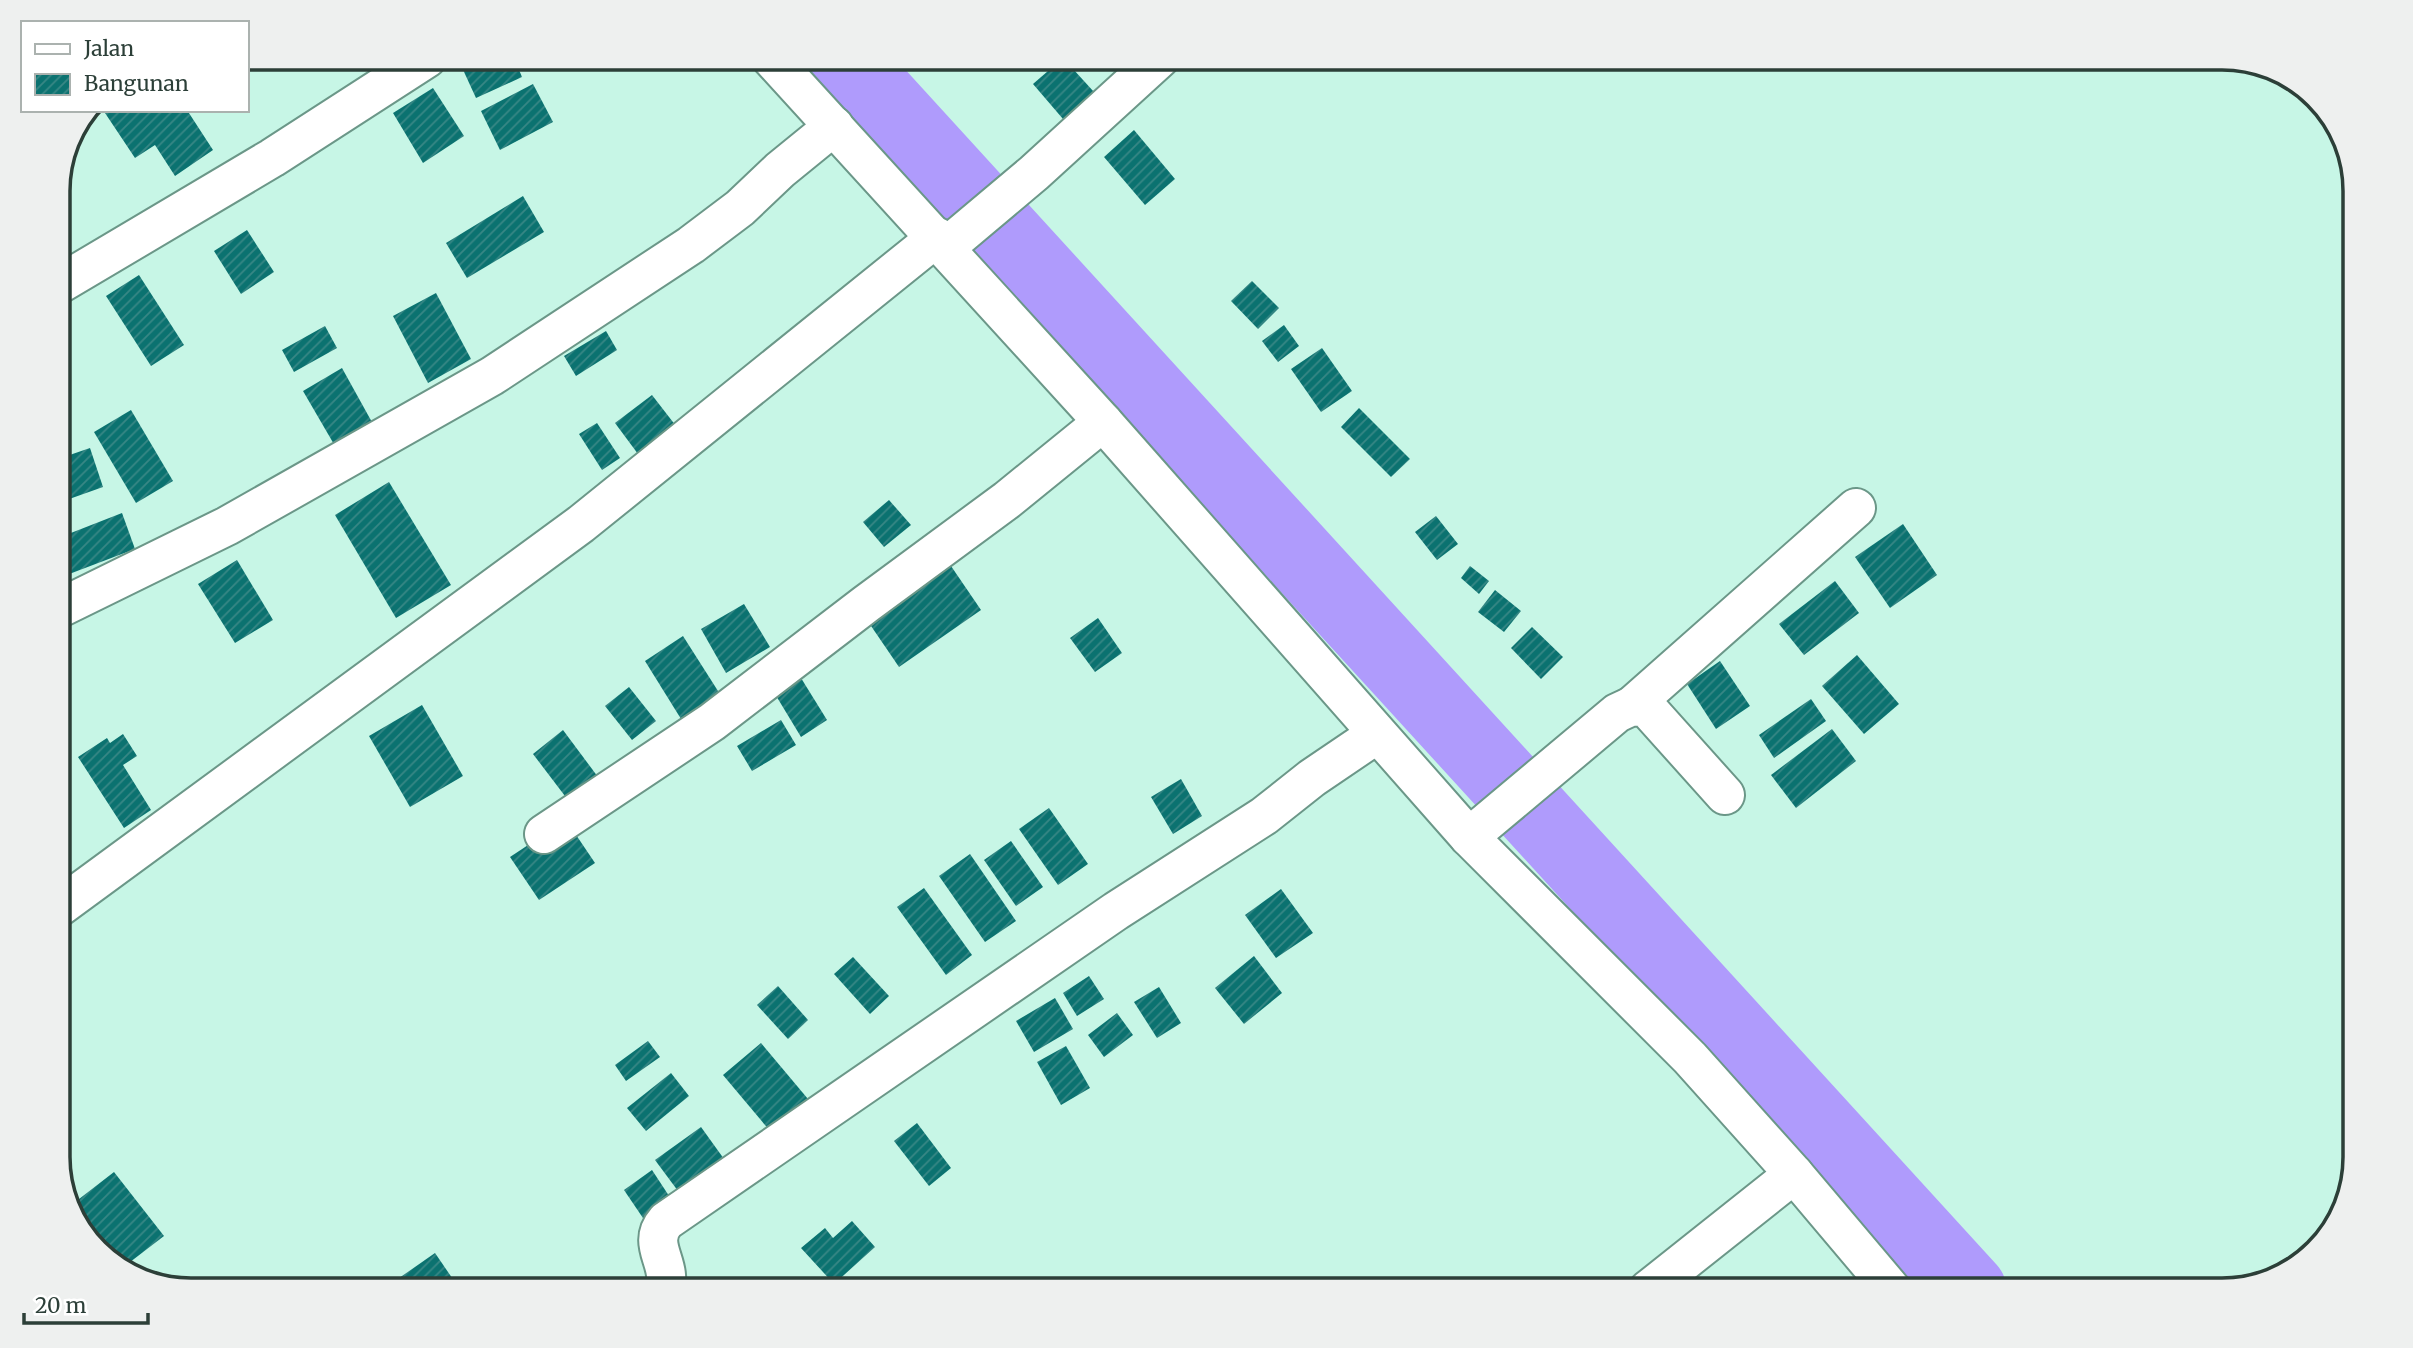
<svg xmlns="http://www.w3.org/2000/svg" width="2413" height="1348" viewBox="0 0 2413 1348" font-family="Merriweather,serif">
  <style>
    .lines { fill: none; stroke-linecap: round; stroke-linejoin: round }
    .river { stroke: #af9bfc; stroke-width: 75 }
    .building { fill: url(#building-hatch) }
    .minor-casing { stroke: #6b9788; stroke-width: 42 }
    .minor { stroke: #fff; stroke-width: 38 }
    .rim { fill: none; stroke: #2c3f38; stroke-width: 3.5 }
  </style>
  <defs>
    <pattern id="building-hatch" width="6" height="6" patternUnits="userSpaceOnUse" patternTransform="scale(1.75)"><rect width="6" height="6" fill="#0b7270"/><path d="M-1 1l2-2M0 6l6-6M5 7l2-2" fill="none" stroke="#388785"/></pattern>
  </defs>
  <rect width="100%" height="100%" fill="#c7f6e6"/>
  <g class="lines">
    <path class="river" d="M 844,58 L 1969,1290"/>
  </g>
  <g class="building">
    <path d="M 467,58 L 514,58 L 522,77 L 476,98 L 459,61 Z"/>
    <path d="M 1063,58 L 1094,92 L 1063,119 L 1033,84 Z"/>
    <path d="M 1260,58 L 1282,58 L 1270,69 Z"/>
    <path d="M 533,84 L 553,122 L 500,150 L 481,111 Z"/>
    <path d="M 433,88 L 464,136 L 423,163 L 393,113 Z"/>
    <path d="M 103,110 L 187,110 L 213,150 L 175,176 L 155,145 L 135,158 Z"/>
    <path d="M 1134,130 L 1175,179 L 1145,205 L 1104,157 Z"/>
    <path d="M 523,196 L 544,232 L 467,278 L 446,243 Z"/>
    <path d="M 247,230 L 274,272 L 241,294 L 214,251 Z"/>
    <path d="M 139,275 L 184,345 L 151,366 L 106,296 Z"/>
    <path d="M 1252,281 L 1279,308 L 1258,329 L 1231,301 Z"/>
    <path d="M 436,293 L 471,359 L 428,383 L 393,316 Z"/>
    <path d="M 1284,325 L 1299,346 L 1278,362 L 1262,341 Z"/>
    <path d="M 325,326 L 337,348 L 294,372 L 282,350 Z"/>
    <path d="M 606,331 L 617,350 L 576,376 L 564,356 Z"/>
    <path d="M 1322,348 L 1352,391 L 1321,412 L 1291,369 Z"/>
    <path d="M 342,368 L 373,424 L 335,446 L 303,391 Z"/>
    <path d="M 58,379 L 69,430 L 58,432 Z"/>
    <path d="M 652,395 L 676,426 L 638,454 L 615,423 Z"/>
    <path d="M 1359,408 L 1410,459 L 1391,477 L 1341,427 Z"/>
    <path d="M 131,410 L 173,481 L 136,503 L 94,432 Z"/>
    <path d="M 597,423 L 620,458 L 602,470 L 579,434 Z"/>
    <path d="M 90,448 L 103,487 L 58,503 L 58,459 Z"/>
    <path d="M 389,482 L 451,585 L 396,618 L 335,515 Z"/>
    <path d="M 889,500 L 911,525 L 884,547 L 863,522 Z"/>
    <path d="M 122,513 L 135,549 L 64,576 L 58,560 L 58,538 Z"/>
    <path d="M 1436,516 L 1458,544 L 1437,560 L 1415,532 Z"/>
    <path d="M 1903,524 L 1937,575 L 1890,608 L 1855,557 Z"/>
    <path d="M 237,560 L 273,620 L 235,643 L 198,584 Z"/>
    <path d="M 951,566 L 981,610 L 899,667 L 869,623 Z"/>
    <path d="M 1470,566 L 1489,581 L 1479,594 L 1461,578 Z"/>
    <path d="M 1835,581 L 1859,613 L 1804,655 L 1779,624 Z"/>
    <path d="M 1495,590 L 1521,611 L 1504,632 L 1478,612 Z"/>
    <path d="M 744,604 L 770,647 L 726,673 L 701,629 Z"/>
    <path d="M 1098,618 L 1122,653 L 1095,672 L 1070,638 Z"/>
    <path d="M 1532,627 L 1563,657 L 1541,679 L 1511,648 Z"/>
    <path d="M 683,636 L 725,702 L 686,727 L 645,661 Z"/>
    <path d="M 1857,655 L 1899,704 L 1864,734 L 1822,686 Z"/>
    <path d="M 1720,661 L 1750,706 L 1716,729 L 1687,684 Z"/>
    <path d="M 801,678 L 827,720 L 801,737 L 775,694 Z"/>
    <path d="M 629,687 L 656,721 L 632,740 L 605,706 Z"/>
    <path d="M 1811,699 L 1826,721 L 1774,758 L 1759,735 Z"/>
    <path d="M 422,705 L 463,776 L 410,807 L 369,736 Z"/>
    <path d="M 781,720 L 796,745 L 752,771 L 737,746 Z"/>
    <path d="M 1832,729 L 1856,761 L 1796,808 L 1771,775 Z"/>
    <path d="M 563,730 L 598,777 L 568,800 L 533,754 Z"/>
    <path d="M 123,734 L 137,756 L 123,765 L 151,810 L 124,828 L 78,757 L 107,738 L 110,743 Z"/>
    <path d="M 1181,779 L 1202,816 L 1173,834 L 1151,797 Z"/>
    <path d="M 1049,808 L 1088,864 L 1058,885 L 1019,829 Z"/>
    <path d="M 566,820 L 595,863 L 539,900 L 510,857 Z"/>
    <path d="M 1011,841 L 1043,887 L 1016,906 L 984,860 Z"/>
    <path d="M 970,854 L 1016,921 L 985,942 L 939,876 Z"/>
    <path d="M 924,888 L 972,955 L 946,975 L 897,907 Z"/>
    <path d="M 1281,889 L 1313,933 L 1276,958 L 1245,915 Z"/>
    <path d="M 1254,956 L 1282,993 L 1244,1024 L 1215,988 Z"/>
    <path d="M 853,957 L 889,996 L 870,1014 L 834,974 Z"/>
    <path d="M 1089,976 L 1104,999 L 1077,1016 L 1063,993 Z"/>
    <path d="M 778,986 L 808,1020 L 788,1039 L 757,1005 Z"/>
    <path d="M 1159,987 L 1181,1023 L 1157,1038 L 1134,1002 Z"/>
    <path d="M 1055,998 L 1073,1029 L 1034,1052 L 1016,1021 Z"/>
    <path d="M 1117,1013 L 1133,1035 L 1104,1057 L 1088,1035 Z"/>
    <path d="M 648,1041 L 660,1057 L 626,1081 L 615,1065 Z"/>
    <path d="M 761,1043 L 808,1099 L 770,1131 L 723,1075 Z"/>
    <path d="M 1066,1046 L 1090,1088 L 1061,1105 L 1037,1062 Z"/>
    <path d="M 671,1073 L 689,1096 L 646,1131 L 627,1108 Z"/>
    <path d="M 917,1123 L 951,1168 L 929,1186 L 894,1141 Z"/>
    <path d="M 701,1127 L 724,1159 L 678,1191 L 655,1160 Z"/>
    <path d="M 652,1170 L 673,1202 L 645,1221 L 624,1190 Z"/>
    <path d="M 114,1172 L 164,1236 L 121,1269 L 99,1247 L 72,1213 L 70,1206 Z"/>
    <path d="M 852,1221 L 875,1247 L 834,1284 L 801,1248 L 825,1228 L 833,1238 Z"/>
    <path d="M 435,1253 L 459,1288 L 455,1290 L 397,1290 L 392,1283 Z"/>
  </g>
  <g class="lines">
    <g class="minor-casing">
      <g id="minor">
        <path d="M 771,58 L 1103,422 L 1469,837 L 1690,1058 L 1794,1174 L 1892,1290"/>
        <path d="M 946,247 L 1034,173 L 1160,58"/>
        <path d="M 58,285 L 272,158 L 427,58"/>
        <path d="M 58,609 L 227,526 L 492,376 L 691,245 L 740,208 L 780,170 L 834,126"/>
        <path d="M 1632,706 L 1856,508"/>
        <path d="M 544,834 L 712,722 L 866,604 L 1007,500 L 1103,422"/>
        <path d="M 1469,837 L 1617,713 L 1632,706 L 1647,708 L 1725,795"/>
        <path d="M 58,908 L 581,524 L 937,237"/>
        <path d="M 664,1290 C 674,1264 645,1245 666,1221 L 1116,911 L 1264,816 L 1312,778 L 1377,734"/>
        <path d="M 1648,1290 L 1794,1174"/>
      </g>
    </g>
    <use href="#minor" class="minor"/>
  </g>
  <path d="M0 0H2413V1348H0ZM191 70H2222A121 121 0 0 1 2343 191V1157A121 121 0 0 1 2222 1278H191A121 121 0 0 1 70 1157V191A121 121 0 0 1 191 70Z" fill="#eef0ef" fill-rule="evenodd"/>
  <path class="rim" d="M191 70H2222A121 121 0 0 1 2343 191V1157A121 121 0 0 1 2222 1278H191A121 121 0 0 1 70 1157V191A121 121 0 0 1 191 70Z"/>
  <rect x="21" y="21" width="228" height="91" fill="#ffffff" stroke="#abb2af" stroke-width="2"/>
  <rect x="35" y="44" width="35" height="10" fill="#ffffff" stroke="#abb2af" stroke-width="2"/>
  <text x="84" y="56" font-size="21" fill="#2c3f38">Jalan</text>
  <rect x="35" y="74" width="35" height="21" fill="url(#building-hatch)" stroke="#abb2af" stroke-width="2"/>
  <text x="84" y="91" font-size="21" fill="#2c3f38">Bangunan</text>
  <path d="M24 1313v10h124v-10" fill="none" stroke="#2c3f38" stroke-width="3.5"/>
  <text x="35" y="1313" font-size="21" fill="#2c3f38" stroke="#ffffff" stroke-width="5" paint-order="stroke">20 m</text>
</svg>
